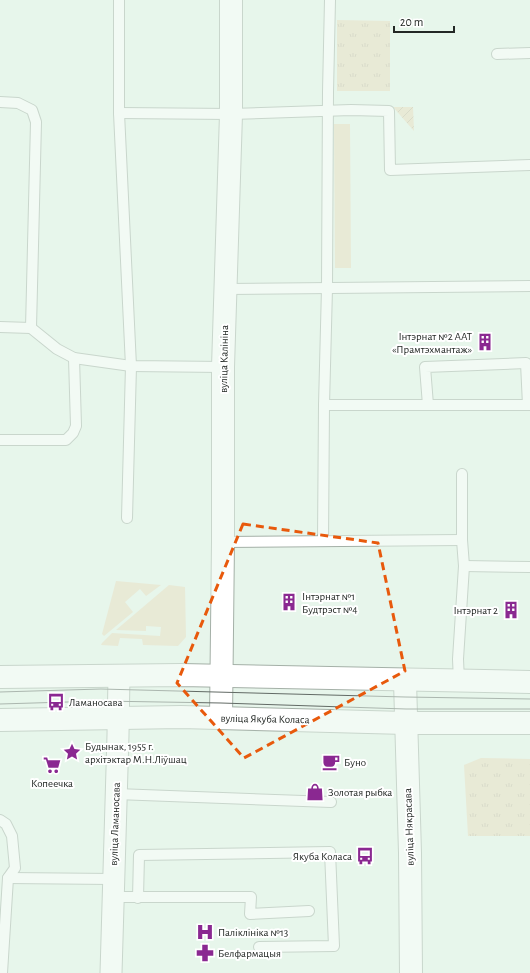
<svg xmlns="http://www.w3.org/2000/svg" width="530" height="973" viewBox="0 0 530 973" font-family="'Alegreya Sans',sans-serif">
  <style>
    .grass { fill: #e9dbbd }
    .park { fill: url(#park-tufts) }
    .garden { fill: url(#garden-furrows) }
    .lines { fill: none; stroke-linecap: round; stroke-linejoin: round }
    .lane-casing { stroke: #a4b0a7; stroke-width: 12 }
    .street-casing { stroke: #a4b0a7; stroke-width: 23 }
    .secondary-casing { stroke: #a4b0a7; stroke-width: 24 }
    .primary-casing { stroke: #a4b0a7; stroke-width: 24 }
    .lane { stroke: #fff; stroke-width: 10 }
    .street { stroke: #fff; stroke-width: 21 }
    .secondary { stroke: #fff; stroke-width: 22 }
    .primary { stroke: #fff; stroke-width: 22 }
    .tram { stroke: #626a65; stroke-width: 1 }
    .marked { fill: none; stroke: #e8590c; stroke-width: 3; stroke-dasharray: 8 5; stroke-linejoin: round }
    .labels { text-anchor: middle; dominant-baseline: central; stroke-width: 4; stroke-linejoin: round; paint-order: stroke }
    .poi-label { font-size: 11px; fill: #232825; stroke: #fff; text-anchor: start }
    .street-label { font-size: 11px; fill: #232825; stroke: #fff }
  </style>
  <defs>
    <pattern id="park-tufts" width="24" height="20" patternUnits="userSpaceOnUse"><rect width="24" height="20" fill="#e9dbbd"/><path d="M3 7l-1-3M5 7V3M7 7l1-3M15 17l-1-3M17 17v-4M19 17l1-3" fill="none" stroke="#c8bca2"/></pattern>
    <pattern id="garden-furrows" width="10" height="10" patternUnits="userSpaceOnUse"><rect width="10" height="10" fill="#e9dbbd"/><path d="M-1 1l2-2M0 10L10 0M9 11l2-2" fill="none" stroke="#c8bca2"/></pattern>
  </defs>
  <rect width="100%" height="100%" fill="#e7f5eb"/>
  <g class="grass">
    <path d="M 334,124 L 350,124 L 351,268 L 335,268 Z"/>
    <path d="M 116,581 L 161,585 L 146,596 L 140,589 L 125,602 L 133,612 L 104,636 L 102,634 Z"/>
    <path d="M 169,585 L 185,587 L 186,637 L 178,646 L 143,645 L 142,639 L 120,638 L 118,646 L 101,645 L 102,643 L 112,633 L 160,636 L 161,627 L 146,626 L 146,631 L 116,630 Z"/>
  </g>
  <g class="park">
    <path d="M 337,20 L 390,21 L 390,91 L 337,91 Z"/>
    <path d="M 481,758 L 530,759 L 530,836 L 468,836 L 464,765 Z"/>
  </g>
  <path class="garden" d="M 393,107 L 413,107 L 414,131 Z"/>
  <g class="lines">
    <g class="lane-casing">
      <g id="lane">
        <path d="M 119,0 L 119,113 L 131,366 L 127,518"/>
        <path d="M 497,54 L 530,53"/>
        <path d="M 0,102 L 18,103 L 32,110 L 36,122 L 31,328"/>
        <path d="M 119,113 L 231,114 L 351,110 L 389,111 L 390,170 L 530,165"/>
        <path d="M 226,289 L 530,286"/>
        <path d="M 0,327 L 31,328 L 57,349 L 74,358 L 131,366 L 223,367"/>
        <path d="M 324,405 L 530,405"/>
        <path d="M 428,405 L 425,367 L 526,363 L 528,405"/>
        <path d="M 0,440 L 66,440 L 73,433 L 76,426 L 74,358"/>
        <path d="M 323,541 L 324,405 L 327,288 L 328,92 L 330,0"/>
        <path d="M 223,542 L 462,540"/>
        <path d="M 464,566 L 530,567"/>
        <path d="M 459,681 L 458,659 L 464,566 L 462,540 L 462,474"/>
        <path d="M 116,794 L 331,802"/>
        <path d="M 0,820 L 6,824 L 12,836 L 15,868 L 8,878 L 2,973"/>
        <path d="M 8,878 L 113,879"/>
        <path d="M 113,897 L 251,897 L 250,914 L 309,911"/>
        <path d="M 138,898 L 139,855 L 330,852 L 334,946 L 259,947"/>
      </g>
    </g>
    <g class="street-casing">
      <path id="street" d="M 111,973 L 118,735 L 119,676"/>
    </g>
    <g class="secondary-casing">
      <g id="secondary">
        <path d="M 405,681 L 410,853 L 411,973"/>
        <path d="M 221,718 L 223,542 L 223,367 L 231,114 L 231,0"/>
      </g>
    </g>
    <g class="primary-casing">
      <g id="primary">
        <path d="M 0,677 L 181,675 L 530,682"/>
        <path d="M 0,720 L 181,717 L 406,723 L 530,723"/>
      </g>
    </g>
    <use href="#lane" class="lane"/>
    <use href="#street" class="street"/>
    <use href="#secondary" class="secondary"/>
    <use href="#primary" class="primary"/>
    <g class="tram">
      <path d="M 0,692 L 101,689 L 405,697 L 530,699"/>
      <path d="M 0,704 L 101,701 L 221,703 L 406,709 L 530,709"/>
    </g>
  </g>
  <path d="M0 0H530V973H0ZM 243,524 L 378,543 L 405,671 L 244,758 L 177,683 Z" fill="#e7f5eb" fill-opacity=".55" fill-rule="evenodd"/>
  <path class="marked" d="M 243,524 L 378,543 L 405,671 L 244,758 L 177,683 Z"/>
  <defs>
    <g id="building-bare" transform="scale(1.38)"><path d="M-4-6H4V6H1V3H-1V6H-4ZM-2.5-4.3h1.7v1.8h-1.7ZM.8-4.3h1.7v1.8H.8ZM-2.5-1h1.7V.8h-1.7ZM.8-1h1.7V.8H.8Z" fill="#8a2891" stroke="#fff" stroke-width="2.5" paint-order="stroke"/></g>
    <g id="bus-bare" transform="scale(1.38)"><path d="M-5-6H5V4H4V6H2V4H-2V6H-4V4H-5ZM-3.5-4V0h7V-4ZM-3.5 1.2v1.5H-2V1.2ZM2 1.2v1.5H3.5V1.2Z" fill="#8a2891" stroke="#fff" stroke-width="2.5" paint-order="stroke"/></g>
    <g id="sight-bare" transform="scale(1.38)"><path d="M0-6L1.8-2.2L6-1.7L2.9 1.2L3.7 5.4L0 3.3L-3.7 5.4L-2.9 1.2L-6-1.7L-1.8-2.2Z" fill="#8a2891" stroke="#fff" stroke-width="2.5" paint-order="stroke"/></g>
    <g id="cafe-bare" transform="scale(1.38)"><path d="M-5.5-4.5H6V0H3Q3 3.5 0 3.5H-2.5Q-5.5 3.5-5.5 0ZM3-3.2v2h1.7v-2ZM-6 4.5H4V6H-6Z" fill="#8a2891" stroke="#fff" stroke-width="2.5" paint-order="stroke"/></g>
    <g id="supermarket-bare" transform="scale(1.38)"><path d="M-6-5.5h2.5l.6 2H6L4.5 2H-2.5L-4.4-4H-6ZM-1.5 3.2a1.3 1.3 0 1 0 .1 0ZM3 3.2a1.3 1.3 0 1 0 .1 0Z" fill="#8a2891" stroke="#fff" stroke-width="2.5" paint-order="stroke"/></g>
    <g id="shop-bare" transform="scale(1.38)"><path d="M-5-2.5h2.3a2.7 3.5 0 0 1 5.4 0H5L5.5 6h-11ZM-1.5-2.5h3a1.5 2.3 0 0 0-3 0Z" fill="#8a2891" stroke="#fff" stroke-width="2.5" paint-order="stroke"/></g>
    <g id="hospital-bare" transform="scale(1.38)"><path d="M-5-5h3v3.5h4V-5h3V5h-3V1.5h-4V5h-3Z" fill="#8a2891" stroke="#fff" stroke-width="2.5" paint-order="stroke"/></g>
    <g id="pharmacy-bare" transform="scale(1.38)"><path d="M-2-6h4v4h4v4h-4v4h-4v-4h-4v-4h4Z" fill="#8a2891" stroke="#fff" stroke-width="2.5" paint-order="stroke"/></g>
  </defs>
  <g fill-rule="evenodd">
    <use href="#building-bare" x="485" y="342"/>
    <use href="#building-bare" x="289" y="602"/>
    <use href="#building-bare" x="511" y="610"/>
    <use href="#bus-bare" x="56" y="702"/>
    <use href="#sight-bare" x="72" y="752"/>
    <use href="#cafe-bare" x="331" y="762"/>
    <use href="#supermarket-bare" x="52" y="765"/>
    <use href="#shop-bare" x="315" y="792"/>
    <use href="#bus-bare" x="365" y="856"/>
    <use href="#hospital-bare" x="205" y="932"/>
    <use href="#pharmacy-bare" x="205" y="953"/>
  </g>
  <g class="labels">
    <g class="poi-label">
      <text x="472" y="336" text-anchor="end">Інтэрнат №2 ААТ<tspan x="472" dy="13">«Прамтэхмантаж»</tspan></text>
      <text x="302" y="596">Інтэрнат №1<tspan x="302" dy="13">Будтрэст №4</tspan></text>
      <text x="498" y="610" text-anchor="end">Інтэрнат 2</text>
      <text x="69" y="702">Ламаносава</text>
      <text x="85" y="746">Будынак, 1955 г.<tspan x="85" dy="13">архітэктар М.Н.Ліўшац</tspan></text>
      <text x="344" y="762">Буно</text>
      <text x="52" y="783" text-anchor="middle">Копеечка</text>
      <text x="328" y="792">Золотая рыбка</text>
      <text x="352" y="856" text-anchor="end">Якуба Коласа</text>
      <text x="218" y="932">Паліклініка №13</text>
      <text x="218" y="953">Белфармацыя</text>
    </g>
    <g class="street-label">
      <text transform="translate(224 359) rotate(-89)">вуліца Калініна</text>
      <text transform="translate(265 719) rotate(1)">вуліца Якуба Коласа</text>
      <text transform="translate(115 824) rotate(-88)">вуліца Ламаносава</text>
      <text transform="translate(409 827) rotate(-92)">вуліца Някрасава</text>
    </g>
  </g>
  <path d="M394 26v6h60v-6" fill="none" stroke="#232825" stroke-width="2"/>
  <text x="400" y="26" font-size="12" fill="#232825" stroke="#ffffff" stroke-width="3" paint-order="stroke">20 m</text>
</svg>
